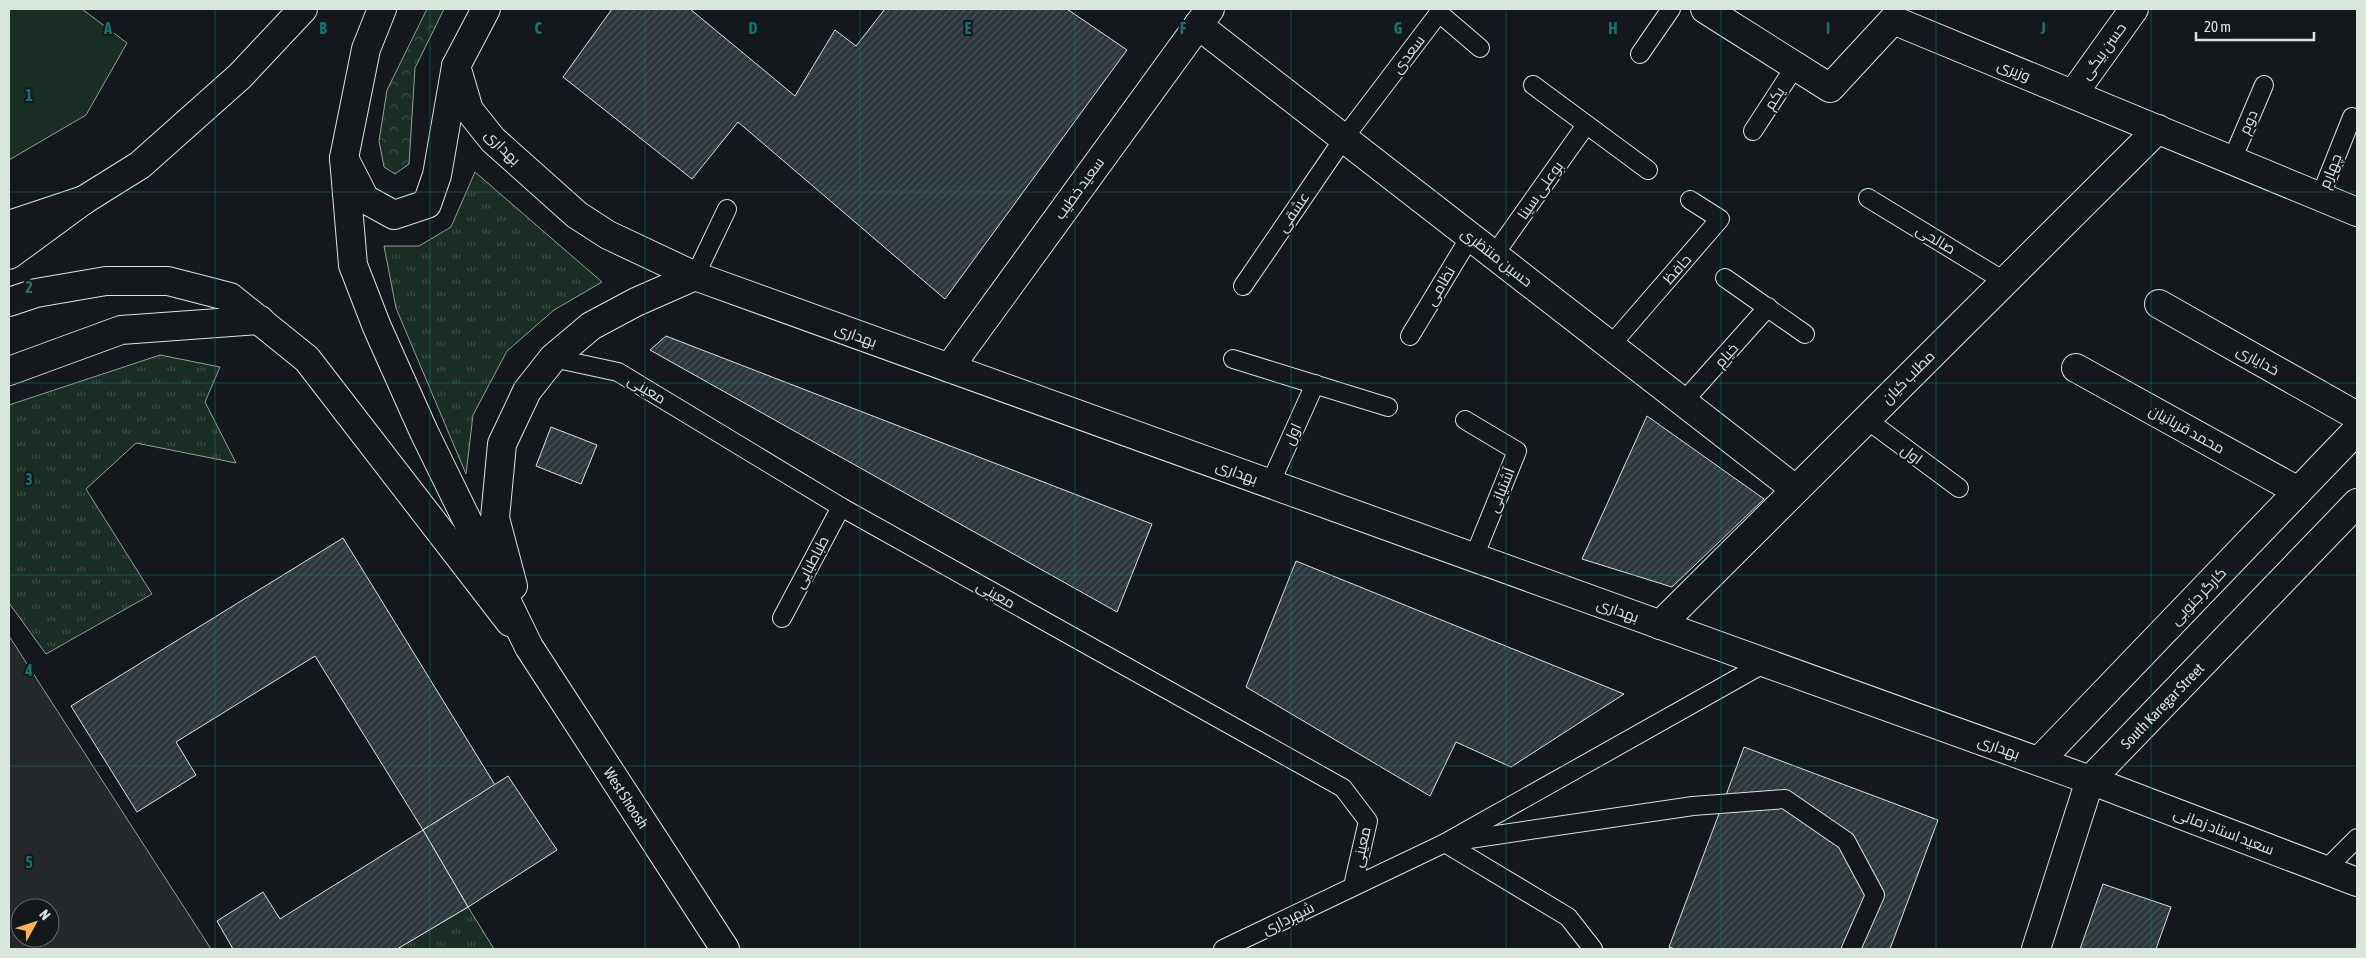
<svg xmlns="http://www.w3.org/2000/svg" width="2366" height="958" viewBox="0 0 2366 958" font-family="'Asap Condensed',Cairo,sans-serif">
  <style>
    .grass { fill: #1a2d24; stroke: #939e99 }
    .forest { fill: url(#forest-crowns); stroke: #939e99 }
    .park { fill: url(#park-tufts); stroke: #939e99 }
    .parking { fill: #24282b; stroke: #939e99; fill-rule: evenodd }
    .building { fill: url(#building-hatch); stroke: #d8e6dc }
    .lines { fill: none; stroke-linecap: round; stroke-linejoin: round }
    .service-casing { stroke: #d8e6dc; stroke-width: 20 }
    .minor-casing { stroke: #d8e6dc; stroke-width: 30 }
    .tertiary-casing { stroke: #d8e6dc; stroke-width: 30 }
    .secondary-casing { stroke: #d8e6dc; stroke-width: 30 }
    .primary-casing { stroke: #d8e6dc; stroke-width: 30 }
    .service { stroke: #14181c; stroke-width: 18 }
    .minor { stroke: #14181c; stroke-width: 28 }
    .tertiary { stroke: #14181c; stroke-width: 28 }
    .secondary { stroke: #14181c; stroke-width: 28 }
    .primary { stroke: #14181c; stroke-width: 28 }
    .grid { fill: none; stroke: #0f766e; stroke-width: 1; stroke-opacity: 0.55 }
    .labels { text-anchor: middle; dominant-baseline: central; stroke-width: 4; stroke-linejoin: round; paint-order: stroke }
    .street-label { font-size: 15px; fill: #d8e6dc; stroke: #14181c }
    .grid-label { font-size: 16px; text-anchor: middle; font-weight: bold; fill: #0f766e; stroke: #14181c; stroke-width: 4; stroke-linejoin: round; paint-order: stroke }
  </style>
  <defs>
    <pattern id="forest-crowns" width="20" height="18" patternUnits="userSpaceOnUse" patternTransform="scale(1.25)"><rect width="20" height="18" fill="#1a2d24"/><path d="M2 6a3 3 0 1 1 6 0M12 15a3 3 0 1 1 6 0" fill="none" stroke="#3b4b43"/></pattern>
    <pattern id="park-tufts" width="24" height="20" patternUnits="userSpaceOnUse" patternTransform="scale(1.25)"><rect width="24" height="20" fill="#1a2d24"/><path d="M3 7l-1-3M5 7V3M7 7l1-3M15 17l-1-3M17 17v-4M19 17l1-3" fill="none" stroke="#3b4b43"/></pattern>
    <pattern id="building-hatch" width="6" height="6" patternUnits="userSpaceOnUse" patternTransform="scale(1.25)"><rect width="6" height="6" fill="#2c363c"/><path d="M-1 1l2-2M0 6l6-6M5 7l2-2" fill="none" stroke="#4a5358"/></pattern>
  </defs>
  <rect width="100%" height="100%" fill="#14181c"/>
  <path class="grass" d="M 9,9 L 82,9 L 127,43 L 86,115 L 9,160 Z"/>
  <path class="forest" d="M 427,9 L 444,9 L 415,68 L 409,164 L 395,174 L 384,167 L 379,141 L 387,90 Z"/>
  <g class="park">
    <path d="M 475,172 L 602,282 L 554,310 L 507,351 L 473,415 L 466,474 L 396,308 L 384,246 L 419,246 L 451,227 Z"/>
    <path d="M 160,355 L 220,367 L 205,402 L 236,463 L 136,443 L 86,489 L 152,594 L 46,654 L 9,603 L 9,405 Z"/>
    <path d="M 468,907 L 494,949 L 397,949 Z"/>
  </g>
  <path class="parking" d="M 9,636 L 211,949 L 9,949 ZM 20,908 L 50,908 L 50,938 L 20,938 Z"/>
  <g class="building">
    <path d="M 612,9 L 690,9 L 795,96 L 835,30 L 856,46 L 885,9 L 1067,9 L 1127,50 L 945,299 L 738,122 L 692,179 L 563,77 Z"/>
    <path d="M 666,336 L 1152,524 L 1117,612 L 650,350 Z"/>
    <path d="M 1647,416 L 1764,499 L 1672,587 L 1582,559 Z"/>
    <path d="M 551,427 L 597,445 L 581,484 L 536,466 Z"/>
    <path d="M 343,538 L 495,785 L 423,830 L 315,656 L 176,742 L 196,775 L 137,812 L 71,706 Z"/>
    <path d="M 1296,561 L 1624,694 L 1511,767 L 1456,742 L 1430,796 L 1246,687 Z"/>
    <path d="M 1744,747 L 1938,820 L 1890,949 L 1675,949 L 1669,947 Z"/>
    <path d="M 508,776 L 557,850 L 468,907 L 423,830 Z"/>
    <path d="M 423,830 L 468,907 L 397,949 L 233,949 L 217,921 L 263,892 L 280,919 Z"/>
    <path d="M 2103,884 L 2171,907 L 2156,949 L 2080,949 Z"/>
  </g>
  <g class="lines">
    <g class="service-casing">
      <g id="service">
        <path d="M 1640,54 L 1671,9"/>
        <path d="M 1533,85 L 1648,170"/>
        <path d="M 1753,131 L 1796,65"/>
        <path d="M 2232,160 L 2264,85"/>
        <path d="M 2320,197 L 2352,117"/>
        <path d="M 1868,198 L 2004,281"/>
        <path d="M 1494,255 L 1586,125"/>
        <path d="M 695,276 L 727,209"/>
        <path d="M 1725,278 L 1805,334"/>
        <path d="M 1243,286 L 1344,138 L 1439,13 L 1480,48"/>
        <path d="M 1410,336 L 1470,237"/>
        <path d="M 1611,345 L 1720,219 L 1690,200"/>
        <path d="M 553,358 L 618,372 L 841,507 L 1343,788 L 1368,821 L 1353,886"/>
        <path d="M 1233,359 L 1388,407"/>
        <path d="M 1683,402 L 1768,307"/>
        <path d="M 1866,419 L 1959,488"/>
        <path d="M 1465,420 L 1517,451 L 1474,557"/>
        <path d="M 1270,484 L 1315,384"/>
        <path d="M 782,618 L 841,507"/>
        <path d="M 1456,841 L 1693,806 L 1785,799 L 1846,841 L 1875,895 L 1851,949"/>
        <path d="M 1445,843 L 1568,917 L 1593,949"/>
        <path d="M 2325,870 L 2357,838"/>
        <path d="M 1223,949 L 1445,843 L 1765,663"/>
      </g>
    </g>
    <g class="minor-casing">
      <g id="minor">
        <path d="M 1705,9 L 1830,88 L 1893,20 L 2357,212"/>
        <path d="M 1198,25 L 1795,489"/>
        <path d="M 2073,94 L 2134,9"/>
        <path d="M 2159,304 L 2357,416"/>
        <path d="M 2076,368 L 2298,491"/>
        <path d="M 1660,625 L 2158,129"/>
        <path d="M 2090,780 L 2357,882"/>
      </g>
    </g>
    <g class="tertiary-casing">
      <g id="tertiary">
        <path d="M 456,66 L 469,110 L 493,140 L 577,215 L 608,235 L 695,276 L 2090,780"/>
        <path d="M 344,158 L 365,199 L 394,215 L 427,204 L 437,175 L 456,66 L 486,9"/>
        <path d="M 949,368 L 1210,9"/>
      </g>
    </g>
    <g class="secondary-casing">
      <g id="secondary">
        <path d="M 9,255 L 84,200 L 140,165 L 240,76 L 303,9"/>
        <path d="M 9,302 L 36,293 L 106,281 L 168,281 L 230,297 L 307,359 L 510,622"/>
      </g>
    </g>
    <g class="primary-casing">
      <g id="primary">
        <path id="s1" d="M 382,9 L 366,49 L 344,158 L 353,265 L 377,327 L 424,432 L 529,647 L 725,949"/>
        <path d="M 9,225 L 84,200"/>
        <path d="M 9,371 L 121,330 L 260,320"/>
        <path d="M 513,586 L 495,518 L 502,444 L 527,391 L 553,358 L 591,326 L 636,302 L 695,276"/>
        <path d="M 2039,761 L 2357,430"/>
        <path id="s2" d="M 2036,949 L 2090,780 L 2357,503"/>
      </g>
    </g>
    <use href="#service" class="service"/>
    <use href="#minor" class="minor"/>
    <use href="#tertiary" class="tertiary"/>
    <use href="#secondary" class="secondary"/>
    <use href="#primary" class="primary"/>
  </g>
  <path class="grid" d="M 215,9 L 215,949M 430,9 L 430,949M 645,9 L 645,949M 860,9 L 860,949M 1075,9 L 1075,949M 1291,9 L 1291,949M 1506,9 L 1506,949M 1721,9 L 1721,949M 1936,9 L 1936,949M 2151,9 L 2151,949M 9,192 L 2357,192M 9,383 L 2357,383M 9,575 L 2357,575M 9,766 L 2357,766"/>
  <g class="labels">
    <g class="street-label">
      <text transform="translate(2103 51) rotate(-54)">حسن بیگی</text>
      <text transform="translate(1408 54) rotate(-53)">سعدی</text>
      <text transform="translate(2014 70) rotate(22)">وزیری</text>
      <text transform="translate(1774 98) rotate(-57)">یکم</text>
      <text transform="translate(2248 122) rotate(-66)">دوم</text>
      <text transform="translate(503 147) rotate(45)">بهداری</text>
      <text transform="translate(2330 171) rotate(-68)">چهارم</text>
      <text transform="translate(1079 188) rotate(-54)">سعید خطیب</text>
      <text transform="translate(1540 190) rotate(-55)">بوعلی سینا</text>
      <text transform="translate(1293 212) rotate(-56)">عشقی</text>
      <text transform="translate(1936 239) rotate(31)">صالحی</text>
      <text transform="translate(1497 257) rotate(38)">حسین منتظری</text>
      <text transform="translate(1677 269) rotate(-49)">حافظ</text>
      <text transform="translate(1440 286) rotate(-59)">نظامی</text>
      <text transform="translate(856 335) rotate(20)">بهداری</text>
      <text transform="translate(1726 355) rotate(-48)">خیام</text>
      <text transform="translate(2258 360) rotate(29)">خدایاری</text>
      <text transform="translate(1908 377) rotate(-45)">مطلب کیان</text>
      <text transform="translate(647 389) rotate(31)">معینی</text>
      <text transform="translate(2187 429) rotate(29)">محمد قربانیان</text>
      <text transform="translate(1292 434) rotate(-66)">اول</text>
      <text transform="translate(1912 454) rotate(37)">اول</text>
      <text transform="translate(1237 472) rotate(20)">بهداری</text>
      <text transform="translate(1501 490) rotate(-68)">آشتیانی</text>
      <text transform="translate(811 562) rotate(-62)">طباطبایی</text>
      <text transform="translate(996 594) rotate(29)">معینی</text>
      <text transform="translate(2198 596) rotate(-46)">کارگر جنوبی</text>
      <text transform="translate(1618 610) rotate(20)">بهداری</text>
      <text stroke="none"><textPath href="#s2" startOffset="281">South Karegar Street</textPath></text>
      <text transform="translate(1999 747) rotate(20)">بهداری</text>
      <text stroke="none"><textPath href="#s1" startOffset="862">West Shoosh</textPath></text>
      <text transform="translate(2224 831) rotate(21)">سعید استاد زمانی</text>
      <text transform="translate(1361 847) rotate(-78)">معینی</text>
      <text transform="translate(1288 918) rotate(-26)">شهرداری</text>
    </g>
  </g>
  <g class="grid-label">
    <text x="108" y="34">A</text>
    <text x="323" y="34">B</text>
    <text x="538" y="34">C</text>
    <text x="753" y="34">D</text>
    <text x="968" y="34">E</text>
    <text x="1183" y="34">F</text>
    <text x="1398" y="34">G</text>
    <text x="1613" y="34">H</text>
    <text x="1828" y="34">I</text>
    <text x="2043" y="34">J</text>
    <text x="29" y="101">1</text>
    <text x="29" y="293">2</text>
    <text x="29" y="485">3</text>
    <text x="29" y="676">4</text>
    <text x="29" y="868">5</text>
  </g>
  <rect width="2366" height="958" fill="none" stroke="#d8e6dc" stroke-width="20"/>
  <g transform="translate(35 923) rotate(50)"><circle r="24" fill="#14181c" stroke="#626a69"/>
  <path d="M0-4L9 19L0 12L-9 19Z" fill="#ffb74d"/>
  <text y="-8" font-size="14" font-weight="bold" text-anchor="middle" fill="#d8e6dc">N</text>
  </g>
  <path d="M2196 32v8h118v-8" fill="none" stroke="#d8e6dc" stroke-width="2.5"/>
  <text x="2204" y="32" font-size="15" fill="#d8e6dc" stroke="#14181c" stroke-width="4" paint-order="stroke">20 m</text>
</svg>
